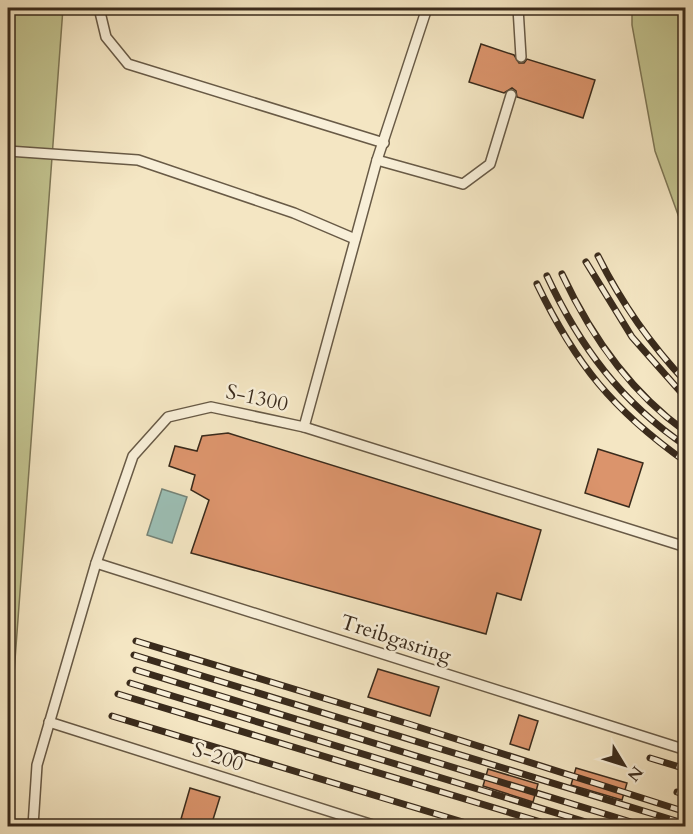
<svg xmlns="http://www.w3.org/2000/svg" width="693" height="834" viewBox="0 0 693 834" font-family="Cardo,serif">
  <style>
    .green { fill: #c2c38f; stroke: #7e7756; stroke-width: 1.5 }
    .water { fill: #9cbfb5; stroke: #758478; stroke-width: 1.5 }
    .building { fill: #db946c; stroke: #3a2b1c; stroke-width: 1.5 }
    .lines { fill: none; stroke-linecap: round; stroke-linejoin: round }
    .lane-casing { stroke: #685a46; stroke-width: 12 }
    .lane { stroke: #f8efd8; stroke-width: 9 }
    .rail-casing { stroke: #3a2b1c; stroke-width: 7 }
    .rail { stroke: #f8efd8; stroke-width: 4.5; stroke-dasharray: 14; stroke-linecap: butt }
    .labels { text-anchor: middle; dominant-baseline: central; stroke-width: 5; stroke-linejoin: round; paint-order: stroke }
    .street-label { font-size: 21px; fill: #3a2b1c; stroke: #f8efd8 }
  </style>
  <rect width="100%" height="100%" fill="#f4e6c3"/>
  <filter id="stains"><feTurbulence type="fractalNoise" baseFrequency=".00333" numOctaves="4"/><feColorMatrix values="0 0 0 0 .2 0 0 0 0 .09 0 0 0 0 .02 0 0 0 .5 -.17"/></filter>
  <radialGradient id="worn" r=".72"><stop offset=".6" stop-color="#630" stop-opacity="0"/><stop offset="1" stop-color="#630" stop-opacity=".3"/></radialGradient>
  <g class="green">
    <path d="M 8,8 L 63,8 L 8,755 Z"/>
    <path d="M 632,8 L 685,8 L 685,234 L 655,151 L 632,25 Z"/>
  </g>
  <path class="water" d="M 162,489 L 187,497 L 172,543 L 147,535 Z"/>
  <g class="building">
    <path d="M 481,44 L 514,55 L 519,63 L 524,63 L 527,59 L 595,80 L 583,118 L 517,97 L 516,91 L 512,88 L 504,93 L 469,82 Z"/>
    <path d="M 228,433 L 541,530 L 521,600 L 497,593 L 486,634 L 191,553 L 209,500 L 191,490 L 195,475 L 169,466 L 175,446 L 197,451 L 202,436 Z"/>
    <path d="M 598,449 L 643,463 L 629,507 L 585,493 Z"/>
    <path d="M 378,669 L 439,687 L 430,716 L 368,697 Z"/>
    <path d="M 519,715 L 538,721 L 529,750 L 510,744 Z"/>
    <path d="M 576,768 L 627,783 L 622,800 L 571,785 Z"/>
    <path d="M 488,769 L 538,784 L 533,802 L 483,786 Z"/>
    <path d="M 190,788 L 220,797 L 211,826 L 181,819 Z"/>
  </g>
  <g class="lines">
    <g class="lane-casing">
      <g id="lane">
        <path d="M 99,8 L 106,37 L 128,64 L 384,143"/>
        <path d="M 518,8 L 521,57"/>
        <path d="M 8,151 L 138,160 L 294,213 L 355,239"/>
        <path d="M 377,160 L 463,184 L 490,164 L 511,95"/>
        <path d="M 304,427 L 686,547"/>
        <path d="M 96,563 L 686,750"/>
        <path d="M 49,722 L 376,826"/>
        <path d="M 33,826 L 37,765 L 96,563 L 133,456 L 168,417 L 211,407 L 304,427 L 377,160 L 427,8"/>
      </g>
    </g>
    <use href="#lane" class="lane"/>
    <g class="rail-casing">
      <g id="rail">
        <path d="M 598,256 C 621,302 650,344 686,382"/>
        <path d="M 586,262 L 632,337 L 686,398"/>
        <path d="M 562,274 C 591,336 629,391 686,432"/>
        <path d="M 547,276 C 580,347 621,402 686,446"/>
        <path d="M 537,284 C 576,365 613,410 686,462"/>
        <path d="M 136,641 L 412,725 L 686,812"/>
        <path d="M 134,655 L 686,824"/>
        <path d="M 136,670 L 644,826"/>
        <path d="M 130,683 L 599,826"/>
        <path d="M 118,694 L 554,826"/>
        <path d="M 112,716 L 476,826"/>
        <path d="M 650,758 L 686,769"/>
        <path d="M 677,792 L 686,795"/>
      </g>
    </g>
    <use href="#rail" class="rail"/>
  </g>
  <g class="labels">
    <g class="street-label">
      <text transform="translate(257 398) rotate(12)">S-1300</text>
      <text transform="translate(396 639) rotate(18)">Treibgasring</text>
      <text transform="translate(218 757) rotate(18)">S-200</text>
    </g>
  </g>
  <rect width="693" height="834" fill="none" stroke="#f4e6c3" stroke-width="30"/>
  <rect x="9" y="9" width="675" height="816" fill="none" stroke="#3a2b1c" stroke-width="3"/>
  <rect x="15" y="15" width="663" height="804" fill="none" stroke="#3a2b1c" stroke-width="1.5"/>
  <g transform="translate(624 765) rotate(128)" stroke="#f8efd8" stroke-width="4.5" paint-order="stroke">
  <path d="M0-4.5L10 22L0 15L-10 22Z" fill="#3a2b1c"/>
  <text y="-9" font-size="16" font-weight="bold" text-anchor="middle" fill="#3a2b1c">N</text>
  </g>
  <rect width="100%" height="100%" filter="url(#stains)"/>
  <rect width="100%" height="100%" fill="url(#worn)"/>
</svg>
